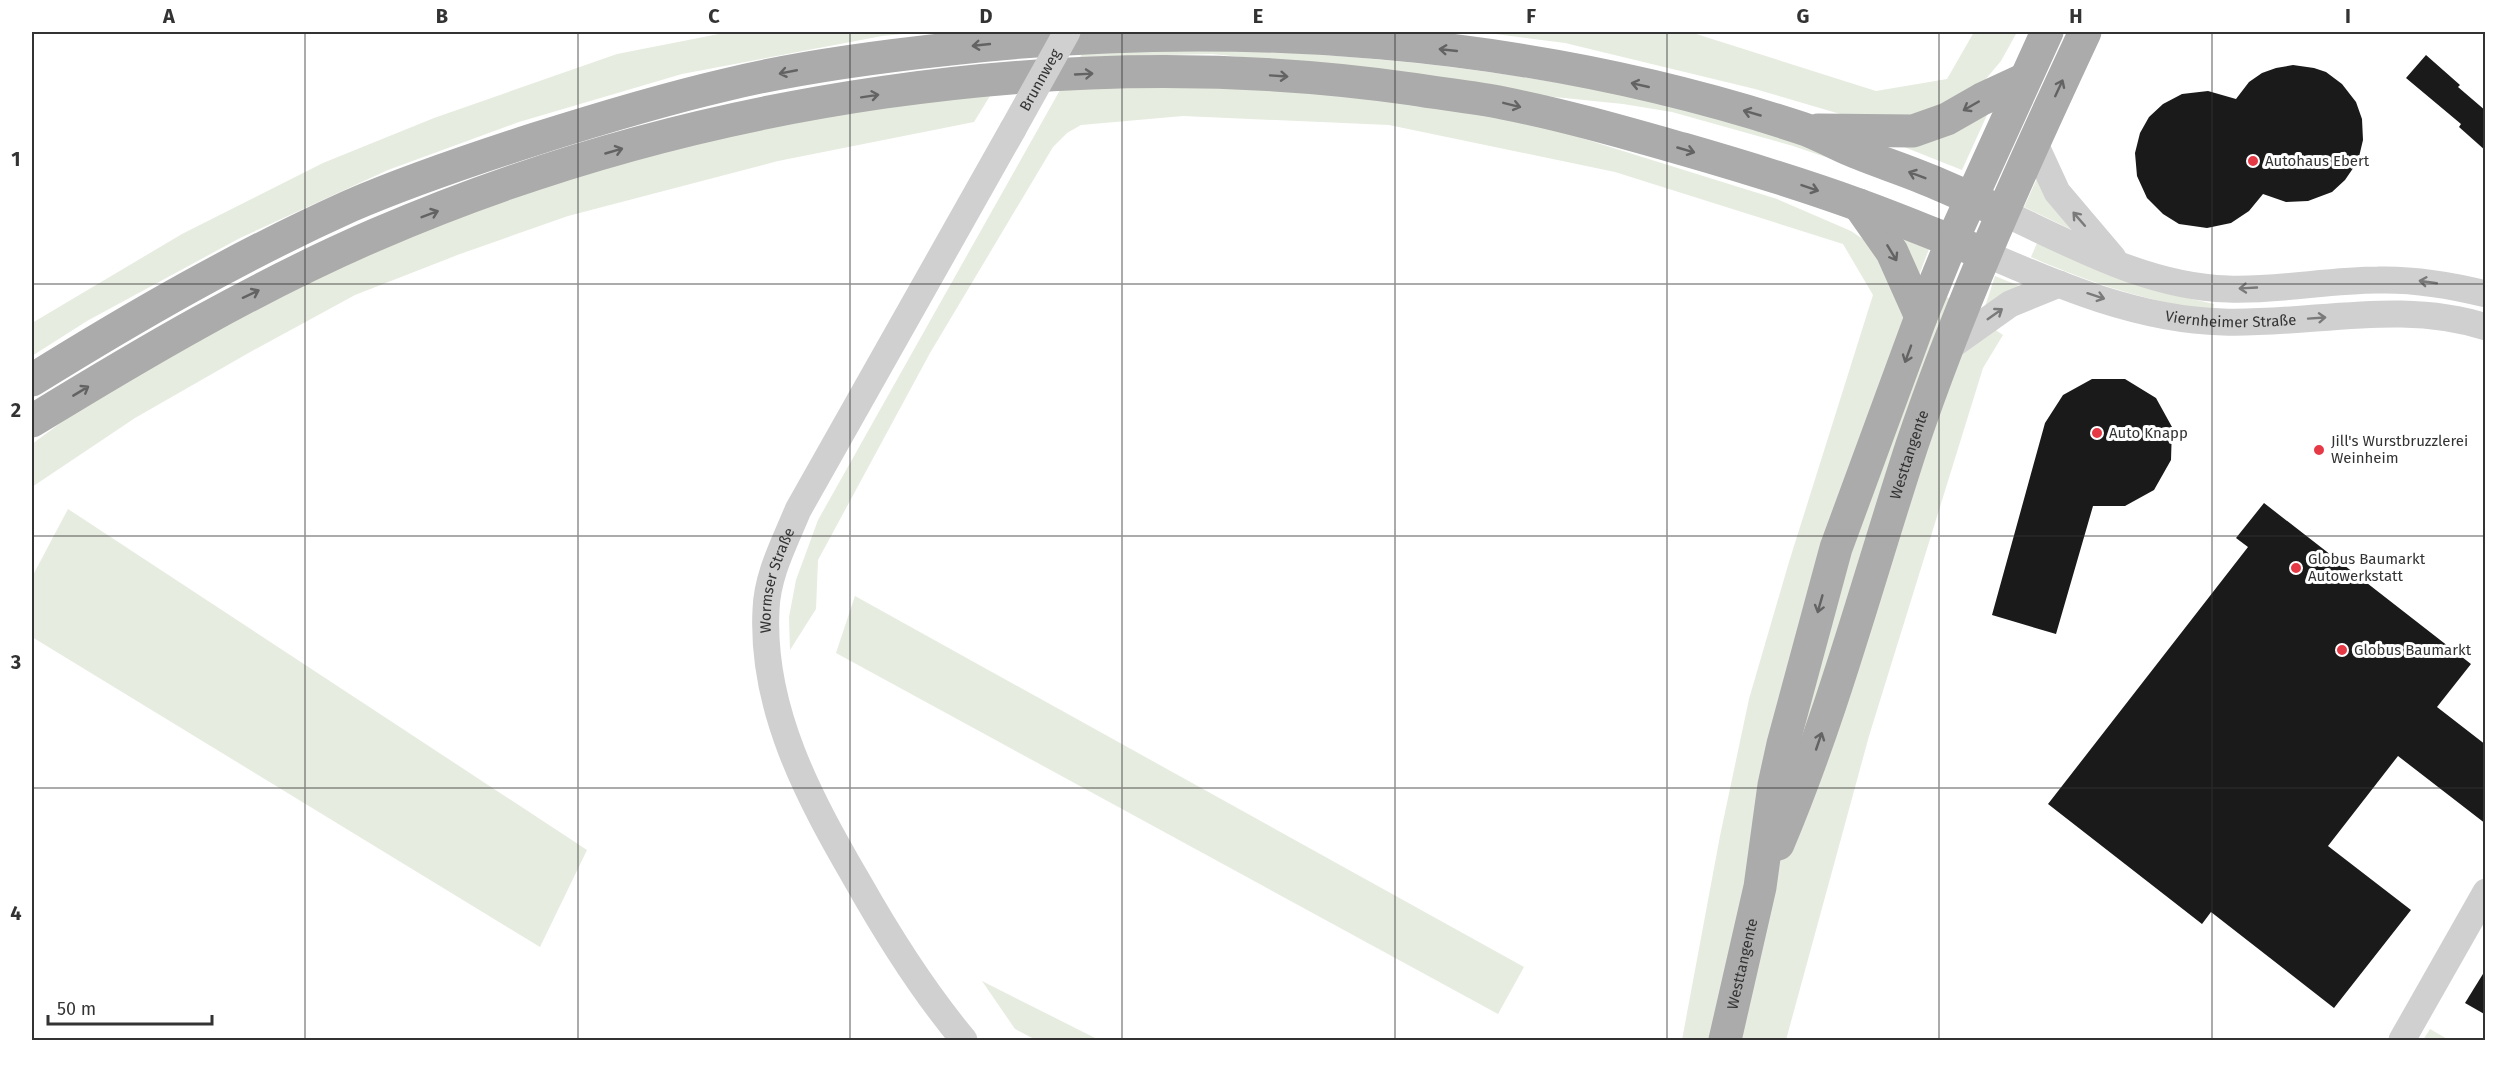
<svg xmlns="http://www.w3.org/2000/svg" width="2517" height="1072" viewBox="0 0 2517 1072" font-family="'Fira Sans',sans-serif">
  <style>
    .green { fill: #e6ecdf }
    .building { fill: #1a1a1a }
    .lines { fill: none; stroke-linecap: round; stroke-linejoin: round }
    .minor { stroke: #d0d0d0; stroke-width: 27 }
    .major { stroke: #ababab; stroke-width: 33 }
    .minor-bridge { stroke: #d0d0d0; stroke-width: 27 }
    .oneway { stroke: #636363 }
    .oneway2 { stroke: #7a7a7a }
    .grid { fill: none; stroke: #333; stroke-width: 1.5; stroke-opacity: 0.55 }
    .poi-dot { fill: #e63946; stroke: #fff; stroke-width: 2 }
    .labels { text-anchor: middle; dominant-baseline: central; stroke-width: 6; stroke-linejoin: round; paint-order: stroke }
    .street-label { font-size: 15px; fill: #333; stroke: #fff }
    .poi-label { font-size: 15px; fill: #333; stroke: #fff; text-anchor: start }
    .neatline { fill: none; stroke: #333; stroke-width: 2 }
    .grid-label { font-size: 20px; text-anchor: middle; font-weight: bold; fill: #333 }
  </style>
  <rect width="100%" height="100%" fill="#fff"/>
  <g class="green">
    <path d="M 729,32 L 925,32 L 882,36 L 682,74 L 519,122 L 388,170 L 240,238 L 87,321 L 32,356 L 32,323 L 182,234 L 323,163 L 434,118 L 617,54 Z"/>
    <path d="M 1480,32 L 1690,32 L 1876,91 L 1947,79 L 1974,32 L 2017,32 L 2001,61 L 1974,93 L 1938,115 L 1871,123 L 1755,89 L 1565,43 Z"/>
    <path d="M 1084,50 C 1140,50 1196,48 1252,51 C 1433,59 1618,84 1792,138 C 1836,152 1879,173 1922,190 L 1793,146 L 1672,112 L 1623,104 L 1535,95 L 1359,69 L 1212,54 L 1080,57 Z"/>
    <path d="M 1253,82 L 1487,110 L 1546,127 L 1777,199 L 1851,231 L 1916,275 L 1895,234 L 1929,249 L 1919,275 L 1942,293 L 1958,267 L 1947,297 L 2003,335 L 1983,368 L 1869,736 L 1786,1040 L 1682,1040 L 1720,836 L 1749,699 L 1789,562 L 1873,295 L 1843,244 L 1615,172 L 1389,125 L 1183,116 L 1081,125 L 1067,133 L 1053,147 L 930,353 L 818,560 L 816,609 L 790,650 L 789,617 L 796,580 L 818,520 L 1060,90 Z"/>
    <path d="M 993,91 L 974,122 L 778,161 L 568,216 L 460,254 L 355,295 L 252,351 L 135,418 L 32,487 L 32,444 L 131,371 L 233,315 L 423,229 L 644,151 L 821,114 Z"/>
    <path d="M 1992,104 L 1962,170 L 1899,145 Z"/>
    <path d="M 2039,174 L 2072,228 L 2070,229 L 2024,207 Z"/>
    <path d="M 2037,243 L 2161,292 L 2214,304 L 2213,311 C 2146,301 2093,284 2031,257 Z"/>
    <path d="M 1995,276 L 2022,287 L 1985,307 Z"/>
    <path d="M 68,509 L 587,850 L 540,947 L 32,637 L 32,577 Z"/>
    <path d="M 855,596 L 1524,967 L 1498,1014 L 836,653 Z"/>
    <path d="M 982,981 L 1099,1040 L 1036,1040 L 1015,1029 Z"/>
    <path d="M 2430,1029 L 2449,1040 L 2423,1040 Z"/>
  </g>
  <g class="building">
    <path d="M 2426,55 L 2460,85 L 2458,87 L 2486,111 L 2486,151 L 2459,127 L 2461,124 L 2406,78 Z"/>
    <path d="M 2293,65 L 2314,68 L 2326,72 L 2342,84 L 2356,102 L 2362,119 L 2363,140 L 2358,161 L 2345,180 L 2332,192 L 2308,201 L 2286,202 L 2263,194 L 2249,211 L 2231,223 L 2207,228 L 2179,224 L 2163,214 L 2147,198 L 2137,176 L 2135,153 L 2140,133 L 2149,117 L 2163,104 L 2182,94 L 2208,91 L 2236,99 L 2249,82 L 2262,73 L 2276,68 Z"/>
    <path d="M 2092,379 L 2125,379 L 2156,398 L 2172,427 L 2171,460 L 2154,490 L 2125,506 L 2093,506 L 2056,634 L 1992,615 L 2045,423 L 2063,395 Z"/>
    <path d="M 2264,503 L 2471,664 L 2437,707 L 2486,745 L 2486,824 L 2398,756 L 2328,846 L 2411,910 L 2334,1008 L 2211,912 L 2202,924 L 2048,804 L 2248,547 L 2236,538 Z"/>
    <path d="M 2486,969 L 2486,1015 L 2465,1003 Z"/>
  </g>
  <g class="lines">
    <g class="minor">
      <path d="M 2034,142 L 2057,192 L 2113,258"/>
      <path d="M 2002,212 C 2073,245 2148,287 2228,289 C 2278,291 2328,280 2378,280 C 2415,279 2450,285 2486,294"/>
      <path id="s1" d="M 1984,253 C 2059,286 2140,320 2223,322 C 2311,325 2400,299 2486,327"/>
      <path d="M 1948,348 L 2010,304 L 2059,284"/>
      <path id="s2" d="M 964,1040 C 923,991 889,937 858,882 C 809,798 761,709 766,610 C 767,575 785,542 798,510 L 1013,129"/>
      <path d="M 2402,1040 L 2486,892"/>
    </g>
    <g class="major">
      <path d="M 1818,130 L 1913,131 L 1947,119 L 1982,99 L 2023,80"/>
      <path d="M 1859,205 L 1892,252 L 1921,317"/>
      <path d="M 32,380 C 135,316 239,256 350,206 C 410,180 473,159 535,139 C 598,119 661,100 725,85 C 798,67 875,57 950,49 C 1234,17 1529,38 1801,128 C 1817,133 1832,142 1848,149 C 1873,160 1900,168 1926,179 C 1951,189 1976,201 2002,212"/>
      <path d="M 32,421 C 143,353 255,287 375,235 C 691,98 1070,40 1412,89 C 1442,94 1473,97 1503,103 C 1564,115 1623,132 1683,149 C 1742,166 1801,184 1859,205 C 1901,220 1942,238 1984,253"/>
      <path id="s3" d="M 1778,844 C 1833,714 1868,579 1912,445 C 1960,303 2022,167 2085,32"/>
      <path id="s4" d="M 1725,1040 L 1760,887 L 1774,785 L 1783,744 L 1836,548 L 1921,317 L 1952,241 L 2047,32"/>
    </g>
    <path class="minor-bridge" id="s5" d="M 1013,129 L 1067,32"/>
  </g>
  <defs><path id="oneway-shaft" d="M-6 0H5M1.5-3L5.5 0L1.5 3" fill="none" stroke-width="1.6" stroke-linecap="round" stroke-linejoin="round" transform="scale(1.5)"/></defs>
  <g class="oneway">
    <use href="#oneway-shaft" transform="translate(981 45) rotate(174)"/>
    <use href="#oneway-shaft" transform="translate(1448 50) rotate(-174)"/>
    <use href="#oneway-shaft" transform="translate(788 72) rotate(169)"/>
    <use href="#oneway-shaft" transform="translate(1084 74) rotate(-3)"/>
    <use href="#oneway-shaft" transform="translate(1279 76) rotate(4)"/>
    <use href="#oneway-shaft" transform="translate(1640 85) rotate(-167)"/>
    <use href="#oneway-shaft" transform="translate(2059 88) rotate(-65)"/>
    <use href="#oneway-shaft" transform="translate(870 96) rotate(-9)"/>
    <use href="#oneway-shaft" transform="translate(1512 105) rotate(14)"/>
    <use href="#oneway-shaft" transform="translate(1971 106) rotate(150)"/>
    <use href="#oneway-shaft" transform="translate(1752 113) rotate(-164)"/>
    <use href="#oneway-shaft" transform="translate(1686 150) rotate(16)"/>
    <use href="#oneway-shaft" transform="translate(614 151) rotate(-16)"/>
    <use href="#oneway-shaft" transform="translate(1917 175) rotate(-159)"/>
    <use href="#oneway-shaft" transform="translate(1810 188) rotate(19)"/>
    <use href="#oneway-shaft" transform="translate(430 214) rotate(-21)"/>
    <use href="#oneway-shaft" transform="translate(1892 253) rotate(59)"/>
    <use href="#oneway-shaft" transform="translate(251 294) rotate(-25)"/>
    <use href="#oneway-shaft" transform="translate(1908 354) rotate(110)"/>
    <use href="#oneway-shaft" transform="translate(81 391) rotate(-31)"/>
    <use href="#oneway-shaft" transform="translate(1820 604) rotate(106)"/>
    <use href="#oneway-shaft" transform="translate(1819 741) rotate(-71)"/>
  </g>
  <g class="oneway2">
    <use href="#oneway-shaft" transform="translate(2079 219) rotate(-131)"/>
    <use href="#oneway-shaft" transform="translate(2428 282) rotate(-172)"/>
    <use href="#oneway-shaft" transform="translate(2248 288) rotate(177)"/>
    <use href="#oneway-shaft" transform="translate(2096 296) rotate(18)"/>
    <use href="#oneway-shaft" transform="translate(1995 314) rotate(-35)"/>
    <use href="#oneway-shaft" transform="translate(2317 318) rotate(-4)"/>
  </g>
  <path class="grid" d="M 305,32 L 305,1040M 578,32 L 578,1040M 850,32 L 850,1040M 1122,32 L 1122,1040M 1395,32 L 1395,1040M 1667,32 L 1667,1040M 1939,32 L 1939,1040M 2212,32 L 2212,1040M 32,284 L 2486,284M 32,536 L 2486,536M 32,788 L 2486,788"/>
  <g class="poi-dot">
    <circle cx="2253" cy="161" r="6"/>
    <circle cx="2097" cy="433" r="6"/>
    <circle cx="2319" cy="450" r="6"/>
    <circle cx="2296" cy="568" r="6"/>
    <circle cx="2342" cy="650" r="6"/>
  </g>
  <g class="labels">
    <g class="street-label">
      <text stroke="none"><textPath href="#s5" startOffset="56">Brunnweg</textPath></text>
      <text stroke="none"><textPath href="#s1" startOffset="258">Viernheimer Straße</textPath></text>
      <text stroke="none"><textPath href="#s3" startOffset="411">Westtangente</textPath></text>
      <text stroke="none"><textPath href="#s2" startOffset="513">Wormser Straße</textPath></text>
      <text stroke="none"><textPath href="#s4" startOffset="78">Westtangente</textPath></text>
    </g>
    <g class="poi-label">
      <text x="2265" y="161">Autohaus Ebert</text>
      <text x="2109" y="433">Auto Knapp</text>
      <text x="2331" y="441">Jill's Wurstbruzzlerei<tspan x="2331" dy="17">Weinheim</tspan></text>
      <text x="2308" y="559">Globus Baumarkt<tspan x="2308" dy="17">Autowerkstatt</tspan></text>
      <text x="2354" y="650">Globus Baumarkt</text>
    </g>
  </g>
  <rect width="2517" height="1072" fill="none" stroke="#ffffff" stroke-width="66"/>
  <path d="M48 1015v9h164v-9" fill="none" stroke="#333333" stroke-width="3"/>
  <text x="57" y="1015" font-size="18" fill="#333333" stroke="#ffffff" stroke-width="4.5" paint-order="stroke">50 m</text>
  <rect x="33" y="33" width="2451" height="1006" class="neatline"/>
  <g class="grid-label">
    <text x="169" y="23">A</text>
    <text x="442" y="23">B</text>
    <text x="714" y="23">C</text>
    <text x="986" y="23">D</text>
    <text x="1258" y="23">E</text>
    <text x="1531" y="23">F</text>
    <text x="1803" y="23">G</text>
    <text x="2076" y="23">H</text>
    <text x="2348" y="23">I</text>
    <text x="16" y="166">1</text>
    <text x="16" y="417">2</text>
    <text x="16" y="669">3</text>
    <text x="16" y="920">4</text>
  </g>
</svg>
